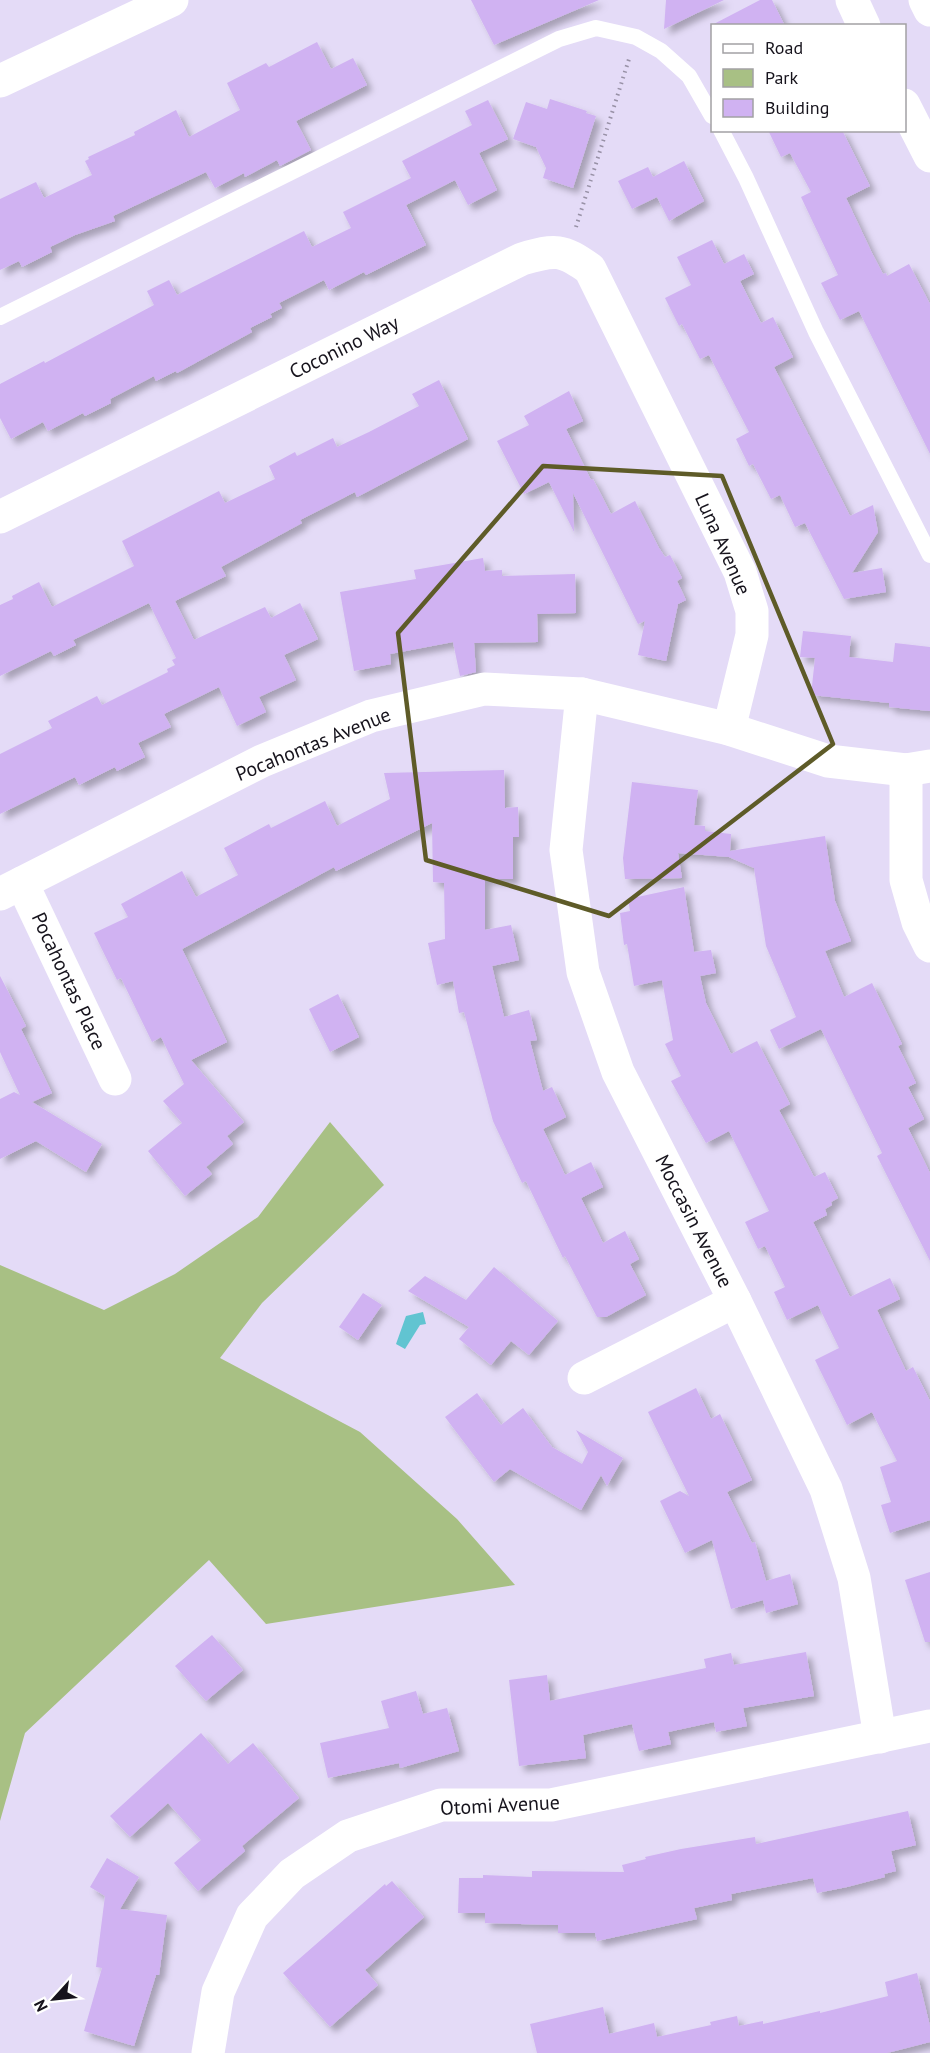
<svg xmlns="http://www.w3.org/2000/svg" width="930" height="2053" viewBox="0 0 930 2053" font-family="'PT Sans',sans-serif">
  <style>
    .green { fill: #a8c084 }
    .water { fill: #61c4d1 }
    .building { fill: #d0b2f2; filter: url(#shadow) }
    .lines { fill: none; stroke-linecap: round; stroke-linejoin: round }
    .path { stroke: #9891a6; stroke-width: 4; stroke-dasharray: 1.5 4.5; stroke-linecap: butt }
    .lane { stroke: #fff; stroke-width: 16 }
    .street { stroke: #fff; stroke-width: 33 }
    .secondary { stroke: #fff; stroke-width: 33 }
    .marked { fill: none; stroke: #5e5b28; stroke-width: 4.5; stroke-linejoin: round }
    .labels { text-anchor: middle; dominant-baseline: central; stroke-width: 5; stroke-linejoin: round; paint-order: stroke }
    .street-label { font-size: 20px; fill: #16131c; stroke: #fff }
  </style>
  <defs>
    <filter id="shadow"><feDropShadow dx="5.5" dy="5.5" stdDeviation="3" flood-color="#0004"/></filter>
  </defs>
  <rect width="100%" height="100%" fill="#e4dbf7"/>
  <path class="green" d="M 330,1122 L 384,1185 L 262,1303 L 220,1358 L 360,1432 L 457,1519 L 515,1585 L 266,1624 L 209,1560 L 25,1733 L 0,1821 L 0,1265 L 104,1310 L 175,1274 L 258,1217 Z"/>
  <path class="water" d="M 423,1312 L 426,1324 L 420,1325 L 405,1349 L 396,1344 L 406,1316 Z"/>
  <g class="building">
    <path d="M 471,0 L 599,0 L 494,45 Z"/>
    <path d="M 666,0 L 724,0 L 664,29 Z"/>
    <path d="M 760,0 L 772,0 L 785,26 L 710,26 Z"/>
    <path d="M 317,42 L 331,69 L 353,58 L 367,85 L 296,121 L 311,150 L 280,166 L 277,160 L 245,177 L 244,173 L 215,188 L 206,172 L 113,216 L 115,221 L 75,235 L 50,247 L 52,252 L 22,267 L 19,261 L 0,270 L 0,199 L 36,182 L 44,198 L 92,175 L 85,161 L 89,159 L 88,157 L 135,135 L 134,132 L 176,110 L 189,137 L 240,110 L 227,83 L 266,63 L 269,67 Z"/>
    <path d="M 550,99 L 587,111 L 586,113 L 596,116 L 573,188 L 543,178 L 546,168 L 536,147 L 513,139 L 526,102 L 547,109 Z"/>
    <path d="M 488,100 L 508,139 L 479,153 L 497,190 L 468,205 L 455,180 L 406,205 L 426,245 L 366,275 L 364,272 L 329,290 L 324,280 L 279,303 L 282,308 L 270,314 L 272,317 L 250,328 L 252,332 L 177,373 L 176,371 L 156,381 L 154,376 L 110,399 L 111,403 L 85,416 L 83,413 L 48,431 L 43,422 L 11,439 L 0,418 L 0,384 L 44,361 L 45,363 L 154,305 L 147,291 L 169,280 L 177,295 L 304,231 L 312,247 L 351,228 L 343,212 L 411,178 L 402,161 L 472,125 L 465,111 Z"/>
    <path d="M 768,130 L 842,130 L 870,186 L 846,198 L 872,253 L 883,274 L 886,273 L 887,276 L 909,264 L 930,304 L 930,454 L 859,311 L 840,320 L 821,283 L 838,275 L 801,197 L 811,192 L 790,153 L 781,157 Z"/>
    <path d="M 684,161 L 704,201 L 669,221 L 657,197 L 632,209 L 618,181 L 648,167 L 653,177 Z"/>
    <path d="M 712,240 L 724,264 L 744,254 L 754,274 L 740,281 L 761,323 L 773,317 L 793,357 L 774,367 L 850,516 L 873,505 L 878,532 L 852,573 L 882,568 L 886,592 L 844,599 L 805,523 L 795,527 L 780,495 L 771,499 L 753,464 L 749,466 L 736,439 L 749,432 L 709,355 L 700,359 L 682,324 L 679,326 L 665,298 L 691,285 L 677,257 Z"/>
    <path d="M 439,380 L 468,439 L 357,497 L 355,492 L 300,520 L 302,523 L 221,567 L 226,576 L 175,601 L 194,640 L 265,607 L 271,618 L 300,603 L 318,639 L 284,655 L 296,680 L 259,697 L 266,712 L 237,726 L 219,687 L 164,714 L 171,727 L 138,743 L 145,757 L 117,771 L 115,767 L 79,785 L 75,777 L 0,814 L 0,754 L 52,728 L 48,721 L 97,696 L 102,705 L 168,672 L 167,669 L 175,665 L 172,660 L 176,658 L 149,603 L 73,640 L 76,645 L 54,656 L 51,651 L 0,676 L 0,605 L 13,599 L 12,596 L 39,582 L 52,607 L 134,566 L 122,541 L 219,491 L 225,503 L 275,479 L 269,466 L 295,452 L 297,456 L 333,438 L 337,447 L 369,432 L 419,406 L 412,394 Z"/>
    <path d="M 569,391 L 583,421 L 566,429 L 591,480 L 593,479 L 611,514 L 635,501 L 659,548 L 665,557 L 670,555 L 682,578 L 677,581 L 686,600 L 678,604 L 666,661 L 638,655 L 645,621 L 638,624 L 573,493 L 574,532 L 549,482 L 524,494 L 497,441 L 529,425 L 524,416 Z"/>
    <path d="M 483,558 L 485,571 L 502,570 L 502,576 L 575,574 L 576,613 L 537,614 L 538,642 L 474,643 L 476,672 L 460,676 L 453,642 L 390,654 L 391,664 L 354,671 L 340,592 L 416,579 L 414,570 Z"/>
    <path d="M 803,631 L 851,636 L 849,657 L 893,662 L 895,643 L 930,647 L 930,711 L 889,707 L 889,703 L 811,695 L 815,658 L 800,657 Z"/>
    <path d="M 504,770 L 505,808 L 518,807 L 519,837 L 513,837 L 513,879 L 485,879 L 485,930 L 511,925 L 519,960 L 492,966 L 504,1017 L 529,1010 L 537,1040 L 530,1041 L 543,1091 L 552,1087 L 566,1117 L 543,1129 L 565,1175 L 591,1162 L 603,1187 L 581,1198 L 603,1243 L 625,1231 L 639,1259 L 630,1264 L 646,1295 L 606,1317 L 597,1317 L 565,1256 L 563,1258 L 526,1181 L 522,1183 L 493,1121 L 464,1012 L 459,1013 L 453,981 L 437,985 L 428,943 L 445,939 L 444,883 L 433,882 L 432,823 L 336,871 L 334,867 L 182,949 L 227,1042 L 191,1060 L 244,1122 L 227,1136 L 233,1144 L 206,1167 L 212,1174 L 185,1196 L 148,1151 L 182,1123 L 163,1101 L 184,1084 L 161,1037 L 152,1042 L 121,978 L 117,980 L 94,933 L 128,917 L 121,904 L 182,871 L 196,897 L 238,875 L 224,848 L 269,824 L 271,828 L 325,801 L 337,826 L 390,799 L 384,773 Z"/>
    <path d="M 632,782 L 698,790 L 694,825 L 705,826 L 705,831 L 731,834 L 730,851 L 825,836 L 835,901 L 851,941 L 825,951 L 844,997 L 872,983 L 902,1044 L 898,1046 L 916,1083 L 908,1087 L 924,1119 L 908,1128 L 930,1173 L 930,1261 L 877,1156 L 882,1153 L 821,1029 L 779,1049 L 770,1030 L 796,1017 L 766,946 L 754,868 L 729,857 L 678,853 L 682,878 L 625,879 L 623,858 Z"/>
    <path d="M 684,887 L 694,952 L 711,950 L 716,973 L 700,976 L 706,1003 L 731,1054 L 757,1041 L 790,1104 L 779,1110 L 814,1177 L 825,1172 L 838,1198 L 831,1202 L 832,1205 L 825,1209 L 827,1215 L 813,1222 L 850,1297 L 890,1278 L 900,1299 L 877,1310 L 906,1371 L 913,1367 L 930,1401 L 930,1520 L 890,1533 L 881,1505 L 891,1502 L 880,1467 L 897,1461 L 872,1412 L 847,1425 L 815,1360 L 839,1348 L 818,1305 L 787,1320 L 774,1292 L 785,1287 L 765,1246 L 758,1249 L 745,1222 L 769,1211 L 729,1131 L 706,1143 L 671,1081 L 681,1076 L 665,1044 L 673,1040 L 662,980 L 634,986 L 627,944 L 624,945 L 620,913 L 630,911 L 628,899 Z"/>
    <path d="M 0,976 L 26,1026 L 21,1029 L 52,1093 L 32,1102 L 102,1144 L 86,1172 L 36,1141 L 0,1159 L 0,1099 L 14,1092 L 20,1095 L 0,1052 Z"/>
    <path d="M 338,994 L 359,1037 L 330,1052 L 309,1009 Z"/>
    <path d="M 494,1267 L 558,1321 L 529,1355 L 511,1341 L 491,1365 L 459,1339 L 469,1327 L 408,1291 L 425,1276 L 466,1300 Z"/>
    <path d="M 363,1293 L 382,1305 L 358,1340 L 339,1327 Z"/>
    <path d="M 696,1388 L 711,1419 L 720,1414 L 752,1480 L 727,1492 L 752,1543 L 755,1542 L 766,1581 L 790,1574 L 798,1604 L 766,1613 L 763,1600 L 731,1609 L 712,1540 L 685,1553 L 660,1501 L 680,1491 L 689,1496 L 648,1412 Z"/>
    <path d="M 477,1393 L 501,1425 L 523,1408 L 552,1447 L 582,1464 L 588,1452 L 576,1430 L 623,1458 L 607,1486 L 601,1475 L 581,1510 L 510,1469 L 494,1482 L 445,1417 Z"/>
    <path d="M 930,1572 L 930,1642 L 925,1642 L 905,1580 Z"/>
    <path d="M 212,1635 L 243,1670 L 206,1701 L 175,1666 Z"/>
    <path d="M 806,1652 L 814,1696 L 743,1708 L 747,1726 L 716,1732 L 714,1722 L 668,1732 L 671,1744 L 639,1751 L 632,1724 L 583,1735 L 586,1758 L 519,1766 L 509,1680 L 547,1675 L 550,1701 L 706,1668 L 704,1659 L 731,1653 L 734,1665 Z"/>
    <path d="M 416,1691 L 423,1714 L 447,1708 L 459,1751 L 400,1768 L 399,1763 L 328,1778 L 320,1743 L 389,1728 L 381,1701 Z"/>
    <path d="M 201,1733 L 228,1764 L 253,1743 L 299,1798 L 242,1846 L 245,1851 L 198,1891 L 174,1863 L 201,1840 L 168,1803 L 130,1837 L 110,1816 Z"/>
    <path d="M 908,1811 L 916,1845 L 891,1851 L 896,1871 L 884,1874 L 885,1877 L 847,1887 L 817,1893 L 813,1878 L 731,1894 L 732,1900 L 694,1908 L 697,1919 L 597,1941 L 595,1933 L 558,1933 L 558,1925 L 485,1923 L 485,1913 L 458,1913 L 459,1878 L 483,1878 L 483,1875 L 532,1877 L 532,1871 L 624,1872 L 622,1865 L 646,1859 L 645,1857 L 681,1849 L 755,1837 L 756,1844 Z"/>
    <path d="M 107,1858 L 139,1877 L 120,1909 L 167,1915 L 159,1975 L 156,1975 L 134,2046 L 84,2031 L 102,1968 L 96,1967 L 105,1896 L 90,1887 Z"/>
    <path d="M 392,1881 L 424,1917 L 365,1970 L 378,1985 L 330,2027 L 283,1973 L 385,1884 L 386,1886 Z"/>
    <path d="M 917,1973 L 930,2026 L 930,2042 L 887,2053 L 537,2053 L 530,2024 L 603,2007 L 609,2034 L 654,2023 L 657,2037 L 711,2025 L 710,2022 L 737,2016 L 739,2026 L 763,2021 L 763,2024 L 820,2011 L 820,2013 L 888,1996 L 885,1982 Z"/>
  </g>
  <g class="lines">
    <path class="path" d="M 576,227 L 629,59"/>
    <g class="lane">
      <path d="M 721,130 L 746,178 L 816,332 L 930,555"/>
      <path d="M 0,317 L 559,39 L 596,28 L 636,37 L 661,51 L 689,76 L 712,116"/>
    </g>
    <g class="street">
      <path d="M 0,517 L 522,259 C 556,249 562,249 590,269 L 740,572 L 752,611 L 752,635 L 729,729"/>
      <path d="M 582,694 L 566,850 L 583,972 L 618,1072 L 735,1301 L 826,1489 L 854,1578 L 880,1737"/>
      <path d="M 906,770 L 906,880 L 918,922 L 930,946"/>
      <path d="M 22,883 L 115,1079"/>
      <path d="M 0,894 L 262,761 L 371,716 L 484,689 L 582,694 L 729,729 L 828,761 L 906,770 L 930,766"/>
      <path d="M 584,1378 L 735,1301"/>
      <path d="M 208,2053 L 218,1992 L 252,1916 L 292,1874 L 348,1836 L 441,1805 L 551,1805 L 930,1726"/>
    </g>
    <g class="secondary">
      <path d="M 852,0 L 864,26"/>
      <path d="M 925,0 L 930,10"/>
      <path d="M 0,81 L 172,0"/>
      <path d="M 904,105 L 930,156"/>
    </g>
  </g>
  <path class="marked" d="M 543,466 L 722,476 L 833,744 L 609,916 L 426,860 L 398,633 Z"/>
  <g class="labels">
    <g class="street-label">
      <text transform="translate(344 347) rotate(-26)">Coconino Way</text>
      <text transform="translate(723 544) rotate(66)">Luna Avenue</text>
      <text transform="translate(313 744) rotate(-22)">Pocahontas Avenue</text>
      <text transform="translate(69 981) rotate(65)">Pocahontas Place</text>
      <text transform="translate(694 1221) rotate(63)">Moccasin Avenue</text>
      <text transform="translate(500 1805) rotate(-3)">Otomi Avenue</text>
    </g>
  </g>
  <rect x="711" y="24" width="195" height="108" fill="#ffffff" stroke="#a2a1a4" stroke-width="1.5"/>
  <rect x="723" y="44" width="30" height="9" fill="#ffffff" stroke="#a2a1a4" stroke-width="1.5"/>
  <text x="765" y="54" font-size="18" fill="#16131c">Road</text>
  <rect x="723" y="69" width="30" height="18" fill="#a8c084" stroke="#a2a1a4" stroke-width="1.5"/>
  <text x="765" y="84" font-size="18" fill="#16131c">Park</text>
  <rect x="723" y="99" width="30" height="18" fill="#d0b2f2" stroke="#a2a1a4" stroke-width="1.5"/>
  <text x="765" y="114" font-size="18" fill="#16131c">Building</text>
  <g transform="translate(54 1999) rotate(243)" stroke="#ffffff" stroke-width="4.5" paint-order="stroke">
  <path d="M0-4.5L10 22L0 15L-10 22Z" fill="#16131c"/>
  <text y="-9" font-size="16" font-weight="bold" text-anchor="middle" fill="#16131c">N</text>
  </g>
</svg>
